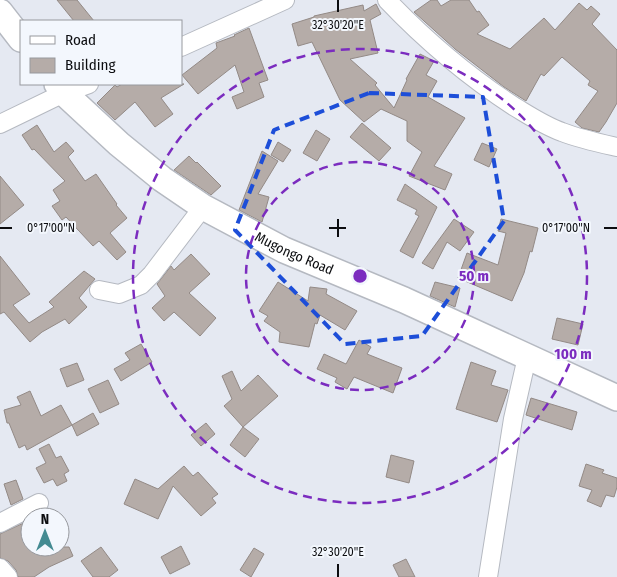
<svg xmlns="http://www.w3.org/2000/svg" width="617" height="577" viewBox="0 0 617 577" font-family="'Fira Sans Condensed',sans-serif">
  <style>
    .building { fill: #b5aca8; stroke: #938a86 }
    .lines { fill: none; stroke-linecap: round; stroke-linejoin: round }
    .street-casing { stroke: #b5b9c1; stroke-width: 20 }
    .secondary-casing { stroke: #b5b9c1; stroke-width: 28 }
    .street { stroke: #fff; stroke-width: 18 }
    .secondary { stroke: #fff; stroke-width: 25 }
    .marked { fill: none; stroke: #1d4ed8; stroke-width: 4; stroke-dasharray: 10 6; stroke-linejoin: round }
    .ticks { fill: none; stroke: #0c0d10; stroke-width: 2 }
    .ring { fill: none; stroke: #7b2cbf; stroke-width: 2.5; stroke-dasharray: 9 6 }
    .labels { text-anchor: middle; dominant-baseline: central; stroke-width: 4; stroke-linejoin: round; paint-order: stroke }
    .street-label { font-size: 14px; fill: #0c0d10; stroke: #f3f7fd }
    .ticks-label { font-size: 12px; text-anchor: middle; fill: #0c0d10; stroke: #f3f7fd; stroke-width: 4; stroke-linejoin: round; paint-order: stroke }
    .centre { fill: #7b2cbf; stroke: #f3f7fd; stroke-width: 2.5 }
    .ring-label { font-size: 15px; text-anchor: middle; font-weight: bold; fill: #7b2cbf; stroke: #f3f7fd; stroke-width: 4; stroke-linejoin: round; paint-order: stroke }
  </style>
  <rect width="100%" height="100%" fill="#e5e9f2"/>
  <g class="building">
    <path d="M 57,0 L 77,0 L 94,21 L 74,21 Z"/>
    <path d="M 431,0 L 437,0 L 441,6 L 451,0 L 469,0 L 477,12 L 479,11 L 489,25 L 477,34 L 510,49 L 544,18 L 555,30 L 579,3 L 587,10 L 591,6 L 600,14 L 592,24 L 617,50 L 617,103 L 606,122 L 599,132 L 582,128 L 575,122 L 598,91 L 588,85 L 590,81 L 562,57 L 544,76 L 541,74 L 526,101 L 504,87 L 455,49 L 414,12 Z"/>
    <path d="M 376,4 L 381,14 L 370,20 L 378,53 L 350,59 L 377,83 L 375,85 L 394,108 L 407,80 L 406,79 L 420,54 L 434,61 L 426,75 L 437,81 L 428,97 L 465,118 L 434,166 L 452,174 L 445,190 L 409,176 L 422,152 L 407,141 L 407,121 L 381,109 L 364,122 L 340,100 L 312,42 L 298,46 L 292,24 L 314,17 L 314,16 L 363,5 L 364,11 Z"/>
    <path d="M 249,28 L 268,80 L 259,83 L 264,97 L 237,109 L 232,97 L 244,92 L 235,65 L 198,94 L 182,75 L 217,48 L 216,43 L 235,36 L 234,35 Z"/>
    <path d="M 122,84 L 184,84 L 161,98 L 173,114 L 155,127 L 135,102 L 115,120 L 97,103 L 115,85 L 117,87 Z"/>
    <path d="M 362,123 L 391,148 L 379,161 L 350,137 Z"/>
    <path d="M 37,125 L 54,152 L 66,142 L 74,151 L 68,157 L 85,181 L 96,174 L 117,204 L 116,205 L 127,218 L 110,233 L 126,252 L 117,260 L 99,241 L 93,246 L 66,217 L 62,220 L 52,206 L 60,201 L 53,190 L 65,181 L 34,149 L 32,150 L 22,135 Z"/>
    <path d="M 316,130 L 330,139 L 317,161 L 303,153 Z"/>
    <path d="M 278,142 L 291,150 L 283,162 L 271,155 Z"/>
    <path d="M 482,143 L 497,149 L 489,167 L 474,160 Z"/>
    <path d="M 262,151 L 278,161 L 258,194 L 269,197 L 262,222 L 239,210 Z"/>
    <path d="M 189,156 L 196,163 L 197,162 L 221,186 L 211,195 L 174,170 Z"/>
    <path d="M 0,176 L 24,205 L 0,224 Z"/>
    <path d="M 405,184 L 437,207 L 413,258 L 400,251 L 419,216 L 415,214 L 417,210 L 397,200 Z"/>
    <path d="M 454,219 L 474,232 L 460,251 L 447,242 L 433,269 L 422,263 Z"/>
    <path d="M 501,219 L 538,228 L 532,252 L 530,251 L 524,273 L 512,301 L 458,278 L 467,253 L 498,265 L 506,233 L 498,231 Z"/>
    <path d="M 191,254 L 210,274 L 189,293 L 216,318 L 200,336 L 174,312 L 164,321 L 152,308 L 165,296 L 157,284 L 171,266 L 174,270 Z"/>
    <path d="M 0,256 L 30,294 L 13,305 L 29,323 L 54,307 L 49,302 L 84,271 L 95,279 L 79,298 L 87,307 L 69,324 L 65,319 L 42,332 L 30,342 L 4,312 L 0,314 Z"/>
    <path d="M 278,282 L 308,301 L 310,287 L 327,289 L 326,294 L 357,311 L 345,330 L 320,315 L 317,324 L 315,323 L 309,347 L 279,342 L 280,332 L 264,321 L 268,316 L 259,311 Z"/>
    <path d="M 435,282 L 460,288 L 455,307 L 430,296 Z"/>
    <path d="M 557,318 L 583,324 L 578,345 L 552,339 Z"/>
    <path d="M 359,340 L 371,347 L 367,354 L 402,368 L 393,393 L 354,377 L 347,389 L 335,382 L 337,378 L 317,369 L 324,354 L 346,364 Z"/>
    <path d="M 141,344 L 152,362 L 121,381 L 114,369 L 130,360 L 125,353 Z"/>
    <path d="M 471,362 L 496,371 L 491,385 L 508,390 L 497,422 L 456,409 Z"/>
    <path d="M 77,363 L 84,380 L 67,387 L 60,369 Z"/>
    <path d="M 232,371 L 241,391 L 258,375 L 278,396 L 243,427 L 224,406 L 232,399 L 222,376 Z"/>
    <path d="M 108,380 L 119,404 L 100,413 L 88,389 Z"/>
    <path d="M 30,391 L 41,416 L 61,405 L 72,425 L 27,450 L 25,445 L 19,448 L 9,423 L 7,423 L 4,410 L 21,405 L 17,397 Z"/>
    <path d="M 531,398 L 577,412 L 572,430 L 526,415 Z"/>
    <path d="M 93,413 L 99,424 L 77,436 L 72,425 Z"/>
    <path d="M 206,423 L 215,434 L 201,446 L 191,435 Z"/>
    <path d="M 243,427 L 259,439 L 245,457 L 230,445 Z"/>
    <path d="M 49,444 L 56,458 L 61,456 L 69,471 L 64,474 L 67,481 L 57,486 L 53,479 L 44,483 L 36,468 L 46,463 L 39,449 Z"/>
    <path d="M 391,455 L 414,461 L 409,483 L 386,477 Z"/>
    <path d="M 586,464 L 604,470 L 602,473 L 617,478 L 617,487 L 614,497 L 606,495 L 601,507 L 587,501 L 592,490 L 579,486 Z"/>
    <path d="M 184,466 L 193,476 L 198,472 L 218,494 L 212,498 L 216,503 L 201,516 L 173,486 L 158,519 L 124,504 L 135,479 L 158,489 Z"/>
    <path d="M 16,480 L 23,499 L 11,505 L 4,484 Z"/>
    <path d="M 30,520 L 30,547 L 69,547 L 73,556 L 49,567 L 34,577 L 18,577 L 16,570 L 8,561 L 0,558 L 0,534 Z"/>
    <path d="M 181,546 L 190,564 L 170,574 L 161,557 Z"/>
    <path d="M 101,547 L 118,570 L 109,577 L 93,577 L 81,561 Z"/>
    <path d="M 254,548 L 264,554 L 251,577 L 240,570 Z"/>
    <path d="M 406,559 L 415,577 L 399,577 L 393,565 Z"/>
  </g>
  <g class="lines">
    <g class="street-casing">
      <g id="street">
        <path d="M 387,0 C 425,40 469,77 515,107 C 530,116 545,126 562,132 C 580,139 599,143 617,147"/>
        <path d="M 181,47 L 285,0"/>
        <path d="M 0,124 L 64,93 L 89,84"/>
        <path d="M 99,290 L 119,294 L 141,285 L 152,274 L 203,207"/>
        <path d="M 0,523 L 39,503"/>
        <path d="M 0,568 L 8,577"/>
        <path d="M 488,577 L 513,419 L 527,357"/>
      </g>
    </g>
    <g class="secondary-casing">
      <g id="secondary">
        <path d="M 0,12 L 21,39"/>
        <path id="s1" d="M 57,84 L 64,93 L 119,144 L 162,179 L 203,207 L 284,250 L 404,300 L 617,398"/>
      </g>
    </g>
    <use href="#street" class="street"/>
    <use href="#secondary" class="secondary"/>
  </g>
  <path class="marked" d="M 369,93 L 483,97 L 504,221 L 422,336 L 345,344 L 235,230 L 274,130 Z"/>
  <path class="ticks" d="M 338,0 L 338,12M 338,219 L 338,237M 0,228 L 12,228M 329,228 L 346,228M 604,228 L 617,228M 338,564 L 338,577"/>
  <g class="ring">
    <circle cx="360" cy="276" r="114"/>
    <circle cx="360" cy="276" r="227"/>
  </g>
  <g class="labels">
    <g class="street-label">
      <text stroke="none"><textPath href="#s1" startOffset="294">Mugongo Road</textPath></text>
    </g>
  </g>
  <g class="ticks-label">
    <text x="338" y="29">32°30'20"E</text>
    <text x="51" y="232">0°17'00"N</text>
    <text x="566" y="232">0°17'00"N</text>
    <text x="338" y="556">32°30'20"E</text>
  </g>
  <circle cx="360" cy="276" r="8" class="centre"/>
  <g class="ring-label">
    <text x="474" y="281">50 m</text>
    <text x="573" y="359">100 m</text>
  </g>
  <rect x="20" y="20" width="162" height="65" fill="#f3f7fd" stroke="#97999e"/>
  <rect x="30" y="36" width="25" height="8" fill="#ffffff" stroke="#97999e"/>
  <text x="65" y="45" font-size="15" fill="#0c0d10">Road</text>
  <rect x="30" y="58" width="25" height="15" fill="#b5aca8" stroke="#97999e"/>
  <text x="65" y="70" font-size="15" fill="#0c0d10">Building</text>
  <g transform="translate(45 532)"><circle r="24" fill="#f3f7fd" stroke="#97999e"/>
  <path d="M0-4L9 19L0 12L-9 19Z" fill="#448b92"/>
  <text y="-8" font-size="14" font-weight="bold" text-anchor="middle" fill="#0c0d10">N</text>
  </g>
</svg>
